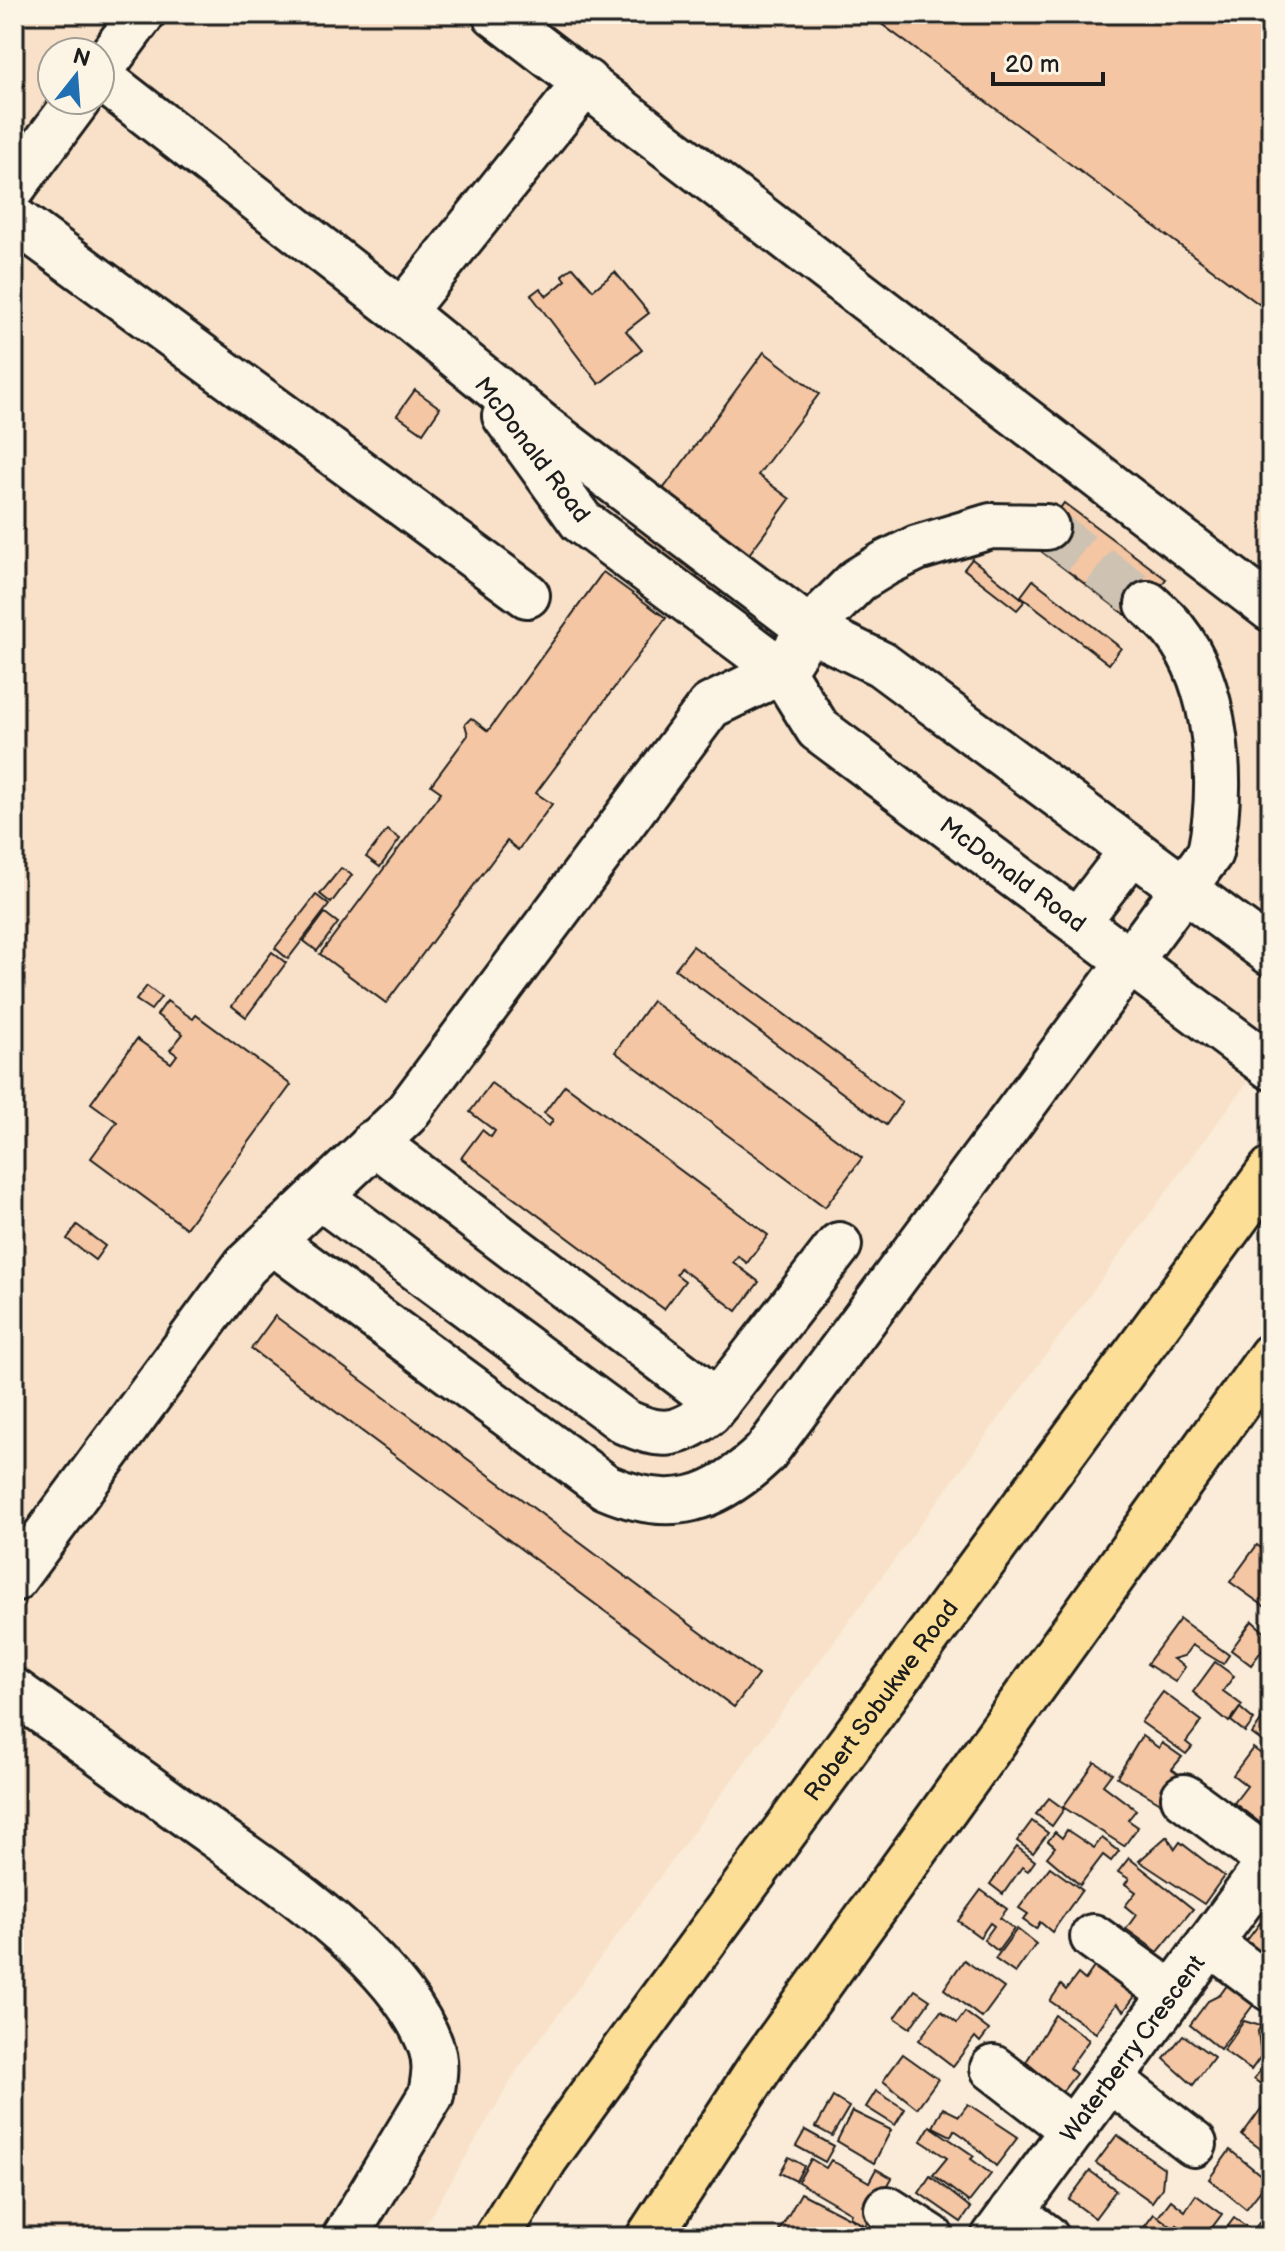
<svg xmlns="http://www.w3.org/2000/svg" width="1285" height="2251" viewBox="0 0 1285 2251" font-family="'Balsamiq Sans',sans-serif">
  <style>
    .built { fill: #f8e1c8; fill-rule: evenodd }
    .building { fill: #f4c6a3; stroke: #1c1c1c; stroke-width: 2 }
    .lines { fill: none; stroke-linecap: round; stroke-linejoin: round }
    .minor-tunnel { stroke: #cec2b2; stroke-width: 44; stroke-dasharray: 44 22; stroke-linecap: butt }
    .minor-casing { stroke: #1c1c1c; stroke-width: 50 }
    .major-casing { stroke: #1c1c1c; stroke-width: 50 }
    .minor { stroke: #fcf5e5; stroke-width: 44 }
    .major { stroke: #fcde96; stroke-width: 44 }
    .labels { text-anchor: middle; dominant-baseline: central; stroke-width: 7; stroke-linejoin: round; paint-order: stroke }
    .street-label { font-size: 24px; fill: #1c1c1c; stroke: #fcf5e5 }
  </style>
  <rect width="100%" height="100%" fill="#faecd8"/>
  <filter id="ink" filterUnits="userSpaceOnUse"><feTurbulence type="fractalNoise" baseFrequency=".0125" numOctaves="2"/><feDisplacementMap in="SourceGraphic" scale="16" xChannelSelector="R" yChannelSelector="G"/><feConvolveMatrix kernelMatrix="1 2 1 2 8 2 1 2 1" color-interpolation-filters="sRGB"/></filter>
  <g filter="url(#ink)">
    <path class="built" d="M 14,14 L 1271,14 L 1271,1050 L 518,2069 L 418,2237 L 14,2237 ZM 52,52 L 100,52 L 100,100 L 52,100 Z"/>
    <g class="building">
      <path d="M 868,14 L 1271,14 L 1271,313 Z"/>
      <path d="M 573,267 L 593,290 L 615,272 L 649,313 L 626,331 L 642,350 L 599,384 L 531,295 L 540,288 L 547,296 L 566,280 L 562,275 Z"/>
      <path d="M 764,352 L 819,394 L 758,475 L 790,499 L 694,628 L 608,564 Z"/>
      <path d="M 415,390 L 440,408 L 423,433 L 397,415 Z"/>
      <path d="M 1064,503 L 1166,579 L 1134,621 L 1033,545 Z"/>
      <path d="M 972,559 L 1025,601 L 1017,610 L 964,569 Z"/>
      <path d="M 603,572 L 666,618 L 536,793 L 552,804 L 518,850 L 507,841 L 386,1003 L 320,954 L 441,792 L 431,785 L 468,735 L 465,724 L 471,718 L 488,731 Z"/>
      <path d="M 1033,580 L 1121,648 L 1109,664 L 1021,596 Z"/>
      <path d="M 387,830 L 400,839 L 380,867 L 366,857 Z"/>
      <path d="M 341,868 L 352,875 L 331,903 L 320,894 Z"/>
      <path d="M 316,895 L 329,905 L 288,959 L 275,948 Z"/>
      <path d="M 325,913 L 338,923 L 317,951 L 304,941 Z"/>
      <path d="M 693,946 L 902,1102 L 886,1125 L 675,969 Z"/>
      <path d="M 272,952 L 286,963 L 246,1017 L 232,1006 Z"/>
      <path d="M 147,986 L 161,997 L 151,1010 L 136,1000 Z"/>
      <path d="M 167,1001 L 193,1019 L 196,1015 L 291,1085 L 186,1228 L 91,1158 L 117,1122 L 91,1103 L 137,1039 L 171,1063 L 177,1055 L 170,1050 L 183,1034 L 157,1015 Z"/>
      <path d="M 652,1001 L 862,1158 L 825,1207 L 615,1052 Z"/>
      <path d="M 491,1083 L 549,1126 L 553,1120 L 544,1113 L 565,1085 L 768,1235 L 747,1263 L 738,1256 L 733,1262 L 759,1282 L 737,1311 L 680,1268 L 676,1274 L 685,1281 L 664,1309 L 461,1158 L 482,1130 L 491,1137 L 495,1131 L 470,1112 Z"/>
      <path d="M 77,1225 L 105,1246 L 95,1260 L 67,1239 Z"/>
      <path d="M 275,1316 L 758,1675 L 734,1707 L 251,1349 Z"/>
      <path d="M 1257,1545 L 1271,1555 L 1271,1611 L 1230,1582 Z"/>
      <path d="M 1180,1619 L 1229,1655 L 1223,1664 L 1192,1645 L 1184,1656 L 1173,1659 L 1185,1667 L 1175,1682 L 1147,1664 Z"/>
      <path d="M 1252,1621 L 1271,1638 L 1251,1665 L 1231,1650 Z"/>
      <path d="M 1215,1662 L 1234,1676 L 1223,1691 L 1242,1705 L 1229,1722 L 1193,1692 Z"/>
      <path d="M 1163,1692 L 1202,1721 L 1186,1742 L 1192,1747 L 1186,1754 L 1141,1722 Z"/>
      <path d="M 1271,1706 L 1271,1748 L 1252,1734 Z"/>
      <path d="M 1240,1708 L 1254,1720 L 1245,1732 L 1231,1721 Z"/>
      <path d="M 1142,1736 L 1159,1748 L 1162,1743 L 1182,1757 L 1172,1769 L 1184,1778 L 1164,1805 L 1117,1777 Z"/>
      <path d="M 1253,1748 L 1271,1761 L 1271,1796 L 1266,1802 L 1271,1806 L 1271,1814 L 1263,1825 L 1234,1803 L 1247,1786 L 1233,1775 Z"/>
      <path d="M 1095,1762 L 1112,1773 L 1103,1785 L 1136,1810 L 1128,1820 L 1138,1827 L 1124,1846 L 1063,1807 Z"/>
      <path d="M 1049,1798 L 1064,1809 L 1052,1826 L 1036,1814 Z"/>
      <path d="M 1032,1821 L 1048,1833 L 1033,1853 L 1017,1841 Z"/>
      <path d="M 1067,1830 L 1094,1848 L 1102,1838 L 1119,1851 L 1111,1861 L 1103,1855 L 1080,1885 L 1047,1857 L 1055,1847 L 1048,1841 L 1055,1832 L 1062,1838 Z"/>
      <path d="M 1167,1836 L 1175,1849 L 1180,1842 L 1224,1876 L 1204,1904 L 1139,1861 Z"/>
      <path d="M 1017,1847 L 1035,1861 L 1028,1871 L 1022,1867 L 1003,1894 L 990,1884 Z"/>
      <path d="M 1129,1858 L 1193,1909 L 1158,1952 L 1126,1929 L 1136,1915 L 1125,1906 L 1136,1892 L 1125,1884 L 1129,1879 L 1118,1872 Z"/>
      <path d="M 1050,1867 L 1082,1890 L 1052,1932 L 1040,1922 L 1036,1929 L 1023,1920 L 1028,1914 L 1019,1908 Z"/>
      <path d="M 981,1890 L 1007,1909 L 1000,1918 L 1014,1929 L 998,1951 L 984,1940 L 994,1926 L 990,1923 L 980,1937 L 958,1921 Z"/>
      <path d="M 1271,1917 L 1271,1962 L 1245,1943 L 1260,1923 L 1264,1926 Z"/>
      <path d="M 1017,1929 L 1036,1944 L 1015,1973 L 995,1959 Z"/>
      <path d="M 964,1960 L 1004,1988 L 982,2018 L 944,1989 Z"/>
      <path d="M 1097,1963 L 1138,1992 L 1124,2011 L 1116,2004 L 1096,2033 L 1050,2001 L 1061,1985 L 1066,1990 L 1078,1974 L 1085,1980 Z"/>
      <path d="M 1228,1984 L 1254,2004 L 1220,2049 L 1190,2025 L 1208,2001 L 1220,1995 Z"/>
      <path d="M 915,1990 L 930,2000 L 910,2028 L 895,2018 Z"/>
      <path d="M 941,2011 L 957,2023 L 965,2012 L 989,2030 L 980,2042 L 975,2037 L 953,2066 L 919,2040 Z"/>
      <path d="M 1055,2015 L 1089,2040 L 1069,2068 L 1076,2074 L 1062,2092 L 1026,2062 Z"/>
      <path d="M 1244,2021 L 1261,2026 L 1258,2031 L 1261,2056 L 1251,2070 L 1223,2050 Z"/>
      <path d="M 1183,2035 L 1214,2057 L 1193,2085 L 1164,2059 Z"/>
      <path d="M 1263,2037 L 1271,2037 L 1271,2092 L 1254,2079 L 1264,2065 Z"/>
      <path d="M 903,2054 L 938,2079 L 917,2108 L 883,2081 Z"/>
      <path d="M 876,2091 L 905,2109 L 895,2125 L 866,2107 Z"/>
      <path d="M 1271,2095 L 1271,2147 L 1266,2153 L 1242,2135 Z"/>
      <path d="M 833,2097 L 849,2107 L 832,2136 L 816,2127 Z"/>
      <path d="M 968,2104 L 1018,2137 L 996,2166 L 966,2138 L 954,2130 L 951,2136 L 933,2127 L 943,2108 L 959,2116 Z"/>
      <path d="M 852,2111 L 891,2130 L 874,2163 L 837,2141 Z"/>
      <path d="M 930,2126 L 974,2156 L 971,2159 L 991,2174 L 969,2202 L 933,2175 L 947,2158 L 921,2141 Z"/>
      <path d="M 805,2130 L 834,2146 L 825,2162 L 796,2146 Z"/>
      <path d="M 1117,2135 L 1164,2168 L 1162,2188 L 1152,2202 L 1096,2163 Z"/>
      <path d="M 1230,2150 L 1268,2181 L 1246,2209 L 1209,2179 Z"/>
      <path d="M 789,2157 L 804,2166 L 796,2181 L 780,2173 Z"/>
      <path d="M 811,2159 L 826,2168 L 831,2160 L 869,2182 L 876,2169 L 892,2178 L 865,2226 L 850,2217 L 851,2213 L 798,2182 Z"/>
      <path d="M 1090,2171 L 1116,2190 L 1095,2218 L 1069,2199 Z"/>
      <path d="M 930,2176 L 971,2208 L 961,2222 L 919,2193 Z"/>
      <path d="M 801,2193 L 863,2225 L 856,2237 L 777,2235 Z"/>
      <path d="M 1196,2195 L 1222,2214 L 1205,2237 L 1195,2237 L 1177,2225 L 1175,2229 L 1158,2217 L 1171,2200 L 1185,2211 Z"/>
      <path d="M 1154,2214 L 1184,2236 L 1183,2237 L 1137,2237 Z"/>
      <path d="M 1234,2218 L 1249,2228 L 1243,2237 L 1220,2237 Z"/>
      <path d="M 1259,2223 L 1271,2232 L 1271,2237 L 1248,2237 Z"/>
    </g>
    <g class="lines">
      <path class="minor-tunnel" d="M 1046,527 L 1148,604"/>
      <g class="minor-casing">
        <g id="minor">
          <path d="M 495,14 L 1271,609"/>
          <path d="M 100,71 L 142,14"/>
          <path d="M 100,77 L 402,312 L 547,430 L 809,629 L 881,664 L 1271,953"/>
          <path d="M 14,186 L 78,100"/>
          <path d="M 14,219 L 527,595"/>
          <path d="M 402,312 L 586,82"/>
          <path id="s1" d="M 505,416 L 581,521 L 782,671 L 818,729 L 1271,1067"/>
          <path d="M 1078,921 L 1132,851"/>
          <path d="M 374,1142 L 718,1402"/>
          <path d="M 319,1196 L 625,1422 C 661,1438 677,1437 709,1413 L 839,1245"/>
          <path d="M 272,1241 L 606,1487 C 671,1515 715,1501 765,1453 L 1210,853 C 1224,786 1219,686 1174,630 C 1167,621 1157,612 1148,604"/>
          <path d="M 14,1579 L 245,1266 L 405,1115 L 710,706 L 782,671 L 809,629 L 858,580 L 886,563 L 917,548 L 991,526 L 1046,527"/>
          <path d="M 14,1691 C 73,1734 133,1776 192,1819 C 267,1873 399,1957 431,2047 C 437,2064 434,2078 431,2095 L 345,2237"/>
          <path d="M 1184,1797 L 1270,1861"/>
          <path d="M 1093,1937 L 1172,1994"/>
          <path d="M 1210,1943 L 1271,1989"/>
          <path d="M 993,2068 L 1073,2130"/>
          <path d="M 1110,2079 L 1194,2144"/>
          <path d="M 887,2209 L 931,2237"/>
          <path d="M 1012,2212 L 1046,2237"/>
          <path id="s2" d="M 994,2237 L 1271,1860"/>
        </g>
      </g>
      <g class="major-casing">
        <g id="major">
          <path id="s3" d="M 497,2237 L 545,2159 L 591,2095 L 1271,1170"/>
          <path d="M 649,2237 L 762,2064 L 1271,1356"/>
        </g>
      </g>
      <use href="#minor" class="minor"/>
      <use href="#major" class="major"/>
    </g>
  </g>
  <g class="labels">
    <g class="street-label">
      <text transform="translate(532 450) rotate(53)">McDonald Road</text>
      <text stroke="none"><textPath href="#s1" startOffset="692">McDonald Road</textPath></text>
      <text stroke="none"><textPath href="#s3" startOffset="660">Robert Sobukwe Road</textPath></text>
      <text stroke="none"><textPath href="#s2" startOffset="234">Waterberry Crescent</textPath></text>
    </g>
  </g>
  <rect width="1285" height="2251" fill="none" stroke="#fcf5e5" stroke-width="48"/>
  <rect x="24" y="24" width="1237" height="2203" fill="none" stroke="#1c1c1c" stroke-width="3" filter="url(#ink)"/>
  <g transform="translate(76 76) rotate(17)"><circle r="38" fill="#fcf5e5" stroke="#a29e95" stroke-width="2"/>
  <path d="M0-6L14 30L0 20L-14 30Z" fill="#1f6fb2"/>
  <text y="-12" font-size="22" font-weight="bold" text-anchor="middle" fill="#1c1c1c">N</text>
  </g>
  <path d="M993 72v12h110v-12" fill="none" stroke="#1c1c1c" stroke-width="4"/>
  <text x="1005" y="72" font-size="24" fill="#1c1c1c" stroke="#fcf5e5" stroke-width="6" paint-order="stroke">20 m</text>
</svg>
